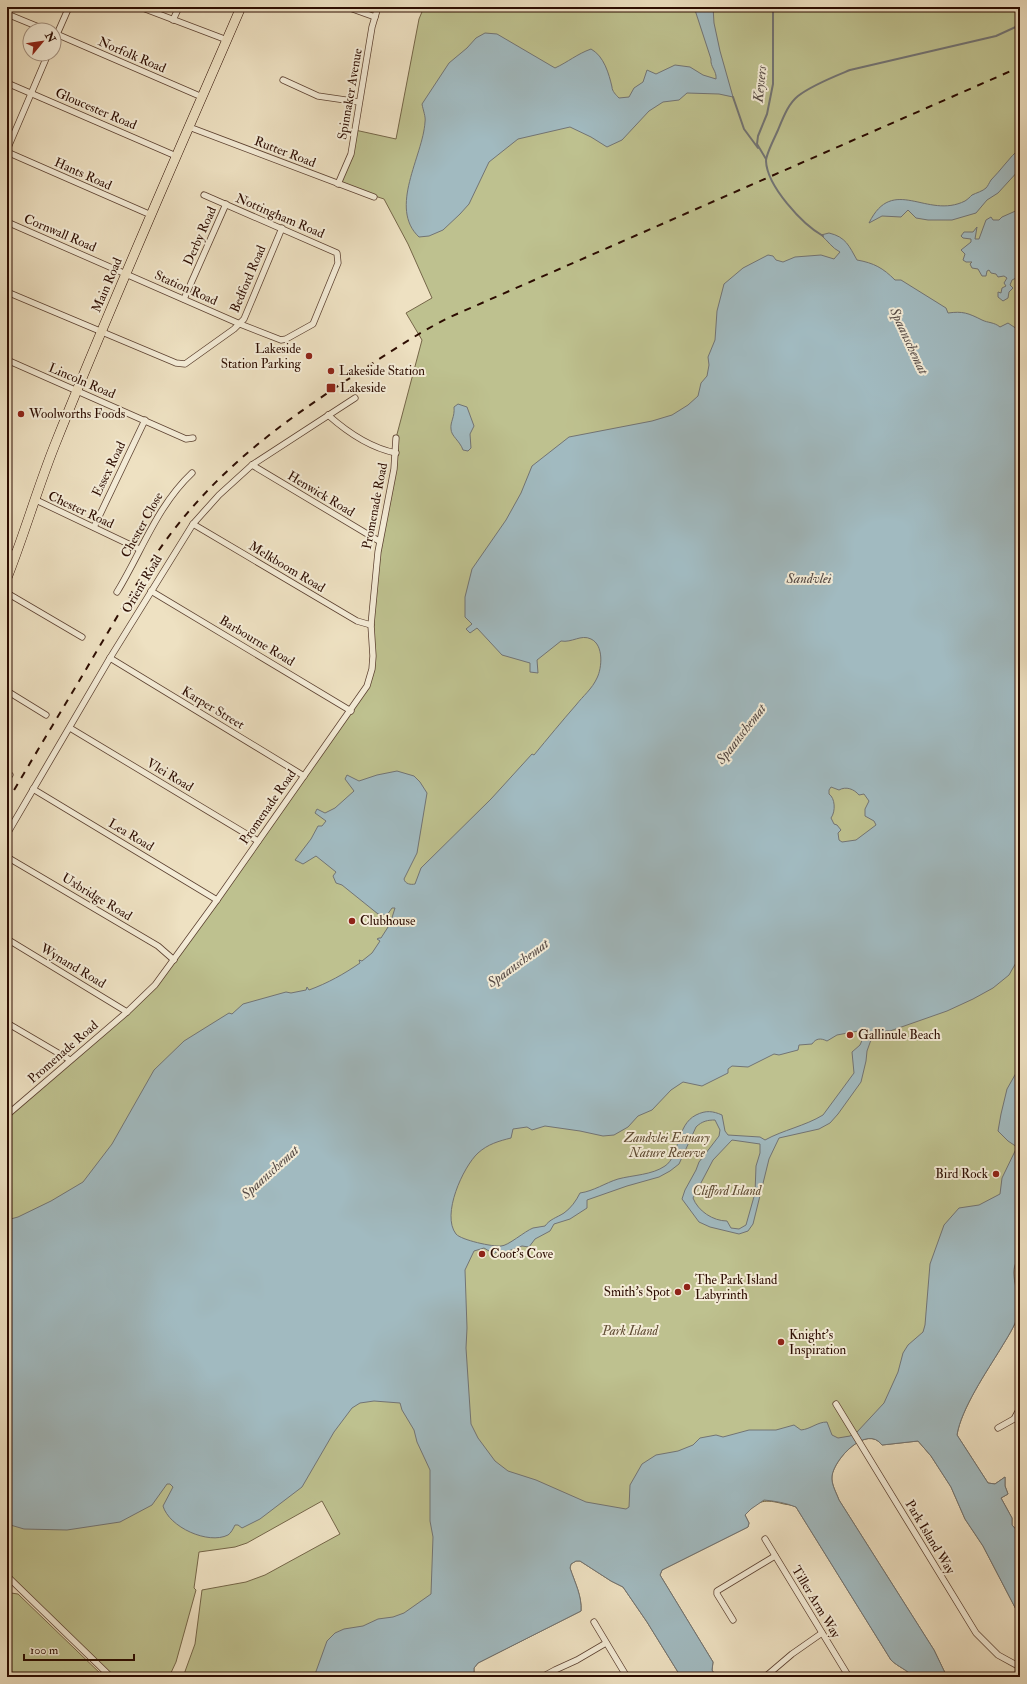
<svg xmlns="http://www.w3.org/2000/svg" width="1027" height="1684" viewBox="0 0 1027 1684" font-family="'IM FELL Double Pica',serif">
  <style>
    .green { fill: #bec18f; stroke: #756648 }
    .water { fill: #a1bac0; stroke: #727474; fill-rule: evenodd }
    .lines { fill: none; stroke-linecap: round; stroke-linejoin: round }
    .stream { stroke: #727474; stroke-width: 2 }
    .minor-casing { stroke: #5c4131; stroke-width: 7 }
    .primary-casing { stroke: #2c0c01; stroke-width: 10 }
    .minor { stroke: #f4ecd7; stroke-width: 5.5 }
    .primary { stroke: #eee1c2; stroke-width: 9 }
    .rail { stroke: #2c0c01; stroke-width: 2; stroke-dasharray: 7 7; stroke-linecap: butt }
    .poi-dot { fill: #8f2418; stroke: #f4ecd7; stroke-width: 1.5 }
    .labels { text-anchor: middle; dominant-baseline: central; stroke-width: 4; stroke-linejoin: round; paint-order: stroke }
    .street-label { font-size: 13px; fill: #2c0c01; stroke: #f4ecd7 }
    .poi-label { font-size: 13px; fill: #2c0c01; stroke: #f4ecd7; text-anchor: start }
    .park-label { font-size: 13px; font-style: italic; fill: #5f4b33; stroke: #f4ecd7 }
    .water-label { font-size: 14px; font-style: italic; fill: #554944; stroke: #f4ecd7 }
  </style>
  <rect width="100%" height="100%" fill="#eee1c2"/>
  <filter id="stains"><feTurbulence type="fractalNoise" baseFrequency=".005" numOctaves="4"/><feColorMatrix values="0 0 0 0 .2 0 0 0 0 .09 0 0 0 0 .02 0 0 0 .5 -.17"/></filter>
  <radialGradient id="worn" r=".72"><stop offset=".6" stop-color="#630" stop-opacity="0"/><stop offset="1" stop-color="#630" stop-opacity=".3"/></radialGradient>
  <g class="green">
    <path d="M 424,7 L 1020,7 L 1020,1257 C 1005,1271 1023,1297 1018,1315 C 1015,1326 1007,1338 1001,1348 C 987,1371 961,1409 957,1435 L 988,1483 L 995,1484 L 1005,1477 L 1005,1486 L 1008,1494 L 1001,1498 L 1012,1518 L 1012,1525 L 1020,1534 L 1020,1617 L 983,1546 L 965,1519 L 951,1487 L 931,1456 L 918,1441 L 882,1445 C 867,1424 834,1459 832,1476 C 831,1484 836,1492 839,1500 L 934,1650 L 947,1677 L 913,1677 C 908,1670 898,1667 891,1660 L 796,1507 C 790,1504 786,1505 780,1503 C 763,1499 757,1501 745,1515 L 749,1523 L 748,1527 L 662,1570 L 660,1575 L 713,1662 L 712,1670 L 716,1677 L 681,1677 L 647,1622 L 623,1587 L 611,1581 L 580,1561 L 576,1561 L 571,1564 L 570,1568 C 575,1583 582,1596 581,1611 L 478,1663 L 474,1668 L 474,1677 L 183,1677 L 195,1644 L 202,1590 L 246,1582 L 265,1575 L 340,1534 L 322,1501 L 247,1543 L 235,1547 L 199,1552 L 194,1588 L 196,1590 L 176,1662 L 169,1677 L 114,1677 L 7,1574 L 7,1115 L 150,991 L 370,679 L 371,625 L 378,552 L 394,469 L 396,438 L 422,340 L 406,313 L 432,298 L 408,244 L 384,199 L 338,184 L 351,154 L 355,130 L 396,139 L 419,19 Z"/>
    <path d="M 11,1593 L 18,1594 L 104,1677 L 7,1677 L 7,1594 Z"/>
  </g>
  <g class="water">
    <path d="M 694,7 L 713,7 L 714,23 L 720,51 L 733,97 L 719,94 L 687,93 L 679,100 L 663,102 L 649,111 L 622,140 L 607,147 L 591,137 L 570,127 L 518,139 L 489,162 L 469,204 L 460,214 L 443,230 L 429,236 L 419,237 C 388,208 423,156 425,122 C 426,117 423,110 422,104 L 449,63 L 467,48 L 476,38 L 485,33 L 497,34 L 555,68 C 568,62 577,54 591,49 C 604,56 609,74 612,87 C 612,91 616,95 619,98 L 629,97 L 634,88 L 643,82 L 647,70 L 656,74 L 675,65 L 690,67 L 703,75 L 716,79 C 717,71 710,67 711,59 Z"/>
    <path d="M 1020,148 L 1020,169 L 998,193 L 987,200 L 976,213 L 952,220 L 928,220 L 916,218 L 908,210 L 901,217 L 882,216 L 869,223 C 893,174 927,220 965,201 C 968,199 970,197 972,195 C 976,193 983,191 986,188 C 988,186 989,183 991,180 C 1001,170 1009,158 1020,148 Z"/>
    <path d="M 1020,209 L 1020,276 L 1012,280 L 1010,285 L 1013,288 L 1009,292 L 1008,298 L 1003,301 L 998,297 L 998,292 L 1001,293 L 1002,288 L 1006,286 L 1004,283 L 1007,278 L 1004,276 L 998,277 L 996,274 L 991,273 L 989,270 L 987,271 L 986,276 L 982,276 L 978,269 L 972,268 L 970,264 L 972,262 L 966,262 L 963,260 L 965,254 L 961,250 L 971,242 L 971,239 L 963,238 L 961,236 L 964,232 L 973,232 L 977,227 L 975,239 L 979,239 L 986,220 L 991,217 L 993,220 L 999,220 L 1002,217 Z"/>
    <path d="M 829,233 C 846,237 849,246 857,260 C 874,263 883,268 895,280 L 901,280 L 946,308 L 948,313 C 963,311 968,313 982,320 C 988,323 994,322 1000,327 L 1008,323 L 1020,331 L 1020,948 L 1017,961 L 1009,975 L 993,988 L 973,999 L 947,1011 L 890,1031 L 884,1031 L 872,1037 L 867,1051 L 866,1061 L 861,1082 L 838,1114 L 830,1123 L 819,1129 L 779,1138 L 769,1159 L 753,1224 L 748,1231 L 739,1234 L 710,1227 L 699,1222 L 682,1199 L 685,1190 L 696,1170 L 699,1162 L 719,1136 L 720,1130 L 715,1120 C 708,1120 702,1121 696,1127 L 679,1164 L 670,1171 L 659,1177 L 627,1186 L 587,1200 L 587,1208 L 570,1219 L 554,1224 L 550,1231 L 535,1239 L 529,1247 L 522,1246 L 500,1254 L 496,1252 L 494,1254 L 484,1248 L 474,1251 L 465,1270 L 467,1328 L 466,1348 L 471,1424 L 478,1438 L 495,1461 L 508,1471 L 536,1480 L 586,1502 L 626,1509 L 629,1507 L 630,1485 L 642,1464 L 656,1455 L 678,1451 L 693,1445 L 700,1438 L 716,1435 L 723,1437 L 749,1430 L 776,1430 L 794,1425 L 801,1430 C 811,1429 817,1422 827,1422 L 832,1435 L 838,1438 L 850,1436 L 857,1432 L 884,1403 L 898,1372 L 903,1353 L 908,1345 L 923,1332 L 925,1325 L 930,1264 L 944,1225 L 959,1208 L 979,1205 L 1000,1194 L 1002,1178 L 1017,1147 L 1008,1141 L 998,1131 L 1001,1114 L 1007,1089 L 1020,1066 L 1020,1257 C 1005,1271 1023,1297 1018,1315 C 1015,1326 1007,1338 1001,1348 C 987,1371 961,1409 957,1435 L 988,1483 L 995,1484 L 1005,1477 L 1005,1486 L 1008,1494 L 1001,1498 L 1012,1518 L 1012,1525 L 1020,1534 L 1020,1617 L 983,1546 L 965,1519 L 951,1487 L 931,1456 L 918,1441 L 882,1445 C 867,1424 834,1459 832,1476 C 831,1484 836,1492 839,1500 L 934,1650 L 947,1677 L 913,1677 C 908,1670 898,1667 891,1660 L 796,1507 C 786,1503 775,1501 764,1500 L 751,1509 L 745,1515 L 749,1523 L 748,1527 L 662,1570 L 660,1575 L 713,1662 L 712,1670 L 716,1677 L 681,1677 L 647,1622 L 623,1587 L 611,1581 L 580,1561 L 576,1561 L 571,1564 L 570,1568 C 575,1583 582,1596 581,1611 L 478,1663 L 474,1668 L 474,1677 L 314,1677 L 327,1641 L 335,1633 L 344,1629 L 363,1626 L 378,1619 L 393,1617 L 404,1613 L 431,1594 L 433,1537 L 430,1521 L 430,1470 L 417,1442 L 414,1430 L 402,1410 L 400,1403 L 374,1401 L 360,1403 L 352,1408 L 334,1432 L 302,1487 L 260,1519 L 242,1528 L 238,1525 L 235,1525 C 233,1529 231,1533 228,1535 C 208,1545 169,1527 163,1506 L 173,1487 L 170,1484 L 167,1484 L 152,1505 L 120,1522 L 67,1530 L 24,1529 L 7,1524 L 7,1220 L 18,1217 L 51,1201 L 83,1182 L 112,1144 L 154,1070 L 184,1041 L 229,1013 L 232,1014 L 243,1004 L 286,992 L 291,993 L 306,990 L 307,987 L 309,990 C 328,983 344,974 360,963 L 359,960 L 362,961 L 372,953 L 380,941 L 377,939 L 379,938 L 381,938 L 390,924 L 395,908 L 392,908 L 387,915 L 378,914 L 342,885 L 336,883 L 333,876 L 336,872 L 316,856 L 303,864 L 295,860 L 311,839 L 318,826 L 322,826 L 326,821 L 315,813 L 317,809 L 325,813 L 335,808 L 354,791 L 345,779 L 347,775 L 359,781 L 377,775 L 397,771 L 414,776 L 420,782 L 427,793 L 417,853 L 404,879 C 405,884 411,885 415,884 L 421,868 L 491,799 L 532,754 L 534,755 C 548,738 562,721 576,705 C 583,696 592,689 597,678 C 602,668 604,645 591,639 C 581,634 572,643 561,641 L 537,660 L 538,673 L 530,672 L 530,663 L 502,655 L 477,628 L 470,633 L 466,629 L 472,624 L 465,617 L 465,597 L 472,569 L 506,520 L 521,493 L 532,466 L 569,437 L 652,421 L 672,415 L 688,405 L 698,396 L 701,383 L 707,376 L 709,365 L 708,357 L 715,340 L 717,311 L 724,284 L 743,268 L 768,255 L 773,256 L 776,260 L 783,262 L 795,257 L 821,255 L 834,259 L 840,252 C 832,248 828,241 821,235 ZM 831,787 L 839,790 C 846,786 854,789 859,795 L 864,794 L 869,801 L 865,809 L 865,816 L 874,821 L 876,825 L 856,840 L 842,842 L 839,840 L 838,833 L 841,830 L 837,825 L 834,824 L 831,818 C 836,811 835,798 829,794 L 829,790 ZM 858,1031 L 864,1036 L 860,1045 L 852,1052 L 854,1073 L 823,1115 C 805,1126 783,1130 765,1140 L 760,1137 L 728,1135 L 725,1131 L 722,1115 C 713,1111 706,1110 696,1115 C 676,1125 680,1156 665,1166 C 652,1175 633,1175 618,1179 C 605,1183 594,1191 580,1193 C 576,1201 571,1208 564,1213 C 556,1218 550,1219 545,1226 C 541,1227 537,1227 533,1228 C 525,1231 508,1246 501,1246 C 493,1247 461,1240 456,1234 C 441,1215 463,1167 478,1153 C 488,1144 499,1141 511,1138 L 513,1129 L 527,1127 L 532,1130 L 545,1126 L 580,1131 L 603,1136 L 614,1135 L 628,1127 L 638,1116 L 652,1110 L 671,1090 L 683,1082 L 702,1086 L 728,1073 L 728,1069 L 732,1066 L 748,1067 L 774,1054 L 779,1055 L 798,1050 L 799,1045 L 812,1044 C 816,1038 821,1038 827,1041 L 837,1035 ZM 732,1140 L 760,1144 L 760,1153 L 756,1166 L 755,1193 L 746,1225 L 739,1229 L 731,1228 L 727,1221 C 713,1221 698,1211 693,1198 L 713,1160 Z"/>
    <path d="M 458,404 L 467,407 L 474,426 L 470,434 L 471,448 L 468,451 L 463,450 C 460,441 451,436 451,429 C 450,422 455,417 454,407 Z"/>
  </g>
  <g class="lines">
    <g class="stream">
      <path d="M 733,97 L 744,129 L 758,148"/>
      <path d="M 766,159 L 757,144 L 758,136 L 767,114 L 773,84 L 773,7"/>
      <path d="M 823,236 C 802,224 767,186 766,161 C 766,154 775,137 778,130 C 783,118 788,104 798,96 C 812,85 833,77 850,70 L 996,36 L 1020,25"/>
    </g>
    <g class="minor-casing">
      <g id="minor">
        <path d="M 140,7 L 227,40"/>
        <path d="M 347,7 L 375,17"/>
        <path d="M 7,14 L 46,30"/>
        <path d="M 173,20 L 179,7"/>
        <path d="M 54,33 L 202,97"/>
        <path d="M 54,41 L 69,7"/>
        <path d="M 283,80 L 318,96 L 359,102"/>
        <path d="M 7,83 L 176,156"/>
        <path d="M 189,127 L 374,197"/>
        <path d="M 7,150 L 48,54"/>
        <path d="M 7,152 L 151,215"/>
        <path d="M 338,184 L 351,154 L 372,27 L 378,7"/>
        <path d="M 7,222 L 240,324 L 281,340 L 286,339 L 313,324 L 338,263 L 337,253 L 204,195"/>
        <path d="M 7,292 L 176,363 L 185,364 L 234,329 L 244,319 L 282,228"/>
        <path d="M 184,299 L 226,204"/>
        <path d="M 7,360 L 186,439 L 193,438"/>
        <path d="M 328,415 C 347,432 371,448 396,453"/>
        <path d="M 252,465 L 379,541"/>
        <path d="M 36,500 L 139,549"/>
        <path d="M 193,524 L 357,621 L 371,625"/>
        <path d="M 94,527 L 145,420"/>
        <path d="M 7,551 L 16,555"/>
        <path d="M 151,591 L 351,711"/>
        <path d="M 117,592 C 142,551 157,506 192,473"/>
        <path d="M 7,593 L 82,637"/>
        <path d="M 110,658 L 304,776"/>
        <path d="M 7,691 L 46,715"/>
        <path d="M 70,728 L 258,841"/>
        <path d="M 7,774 L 10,775"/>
        <path d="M 33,789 L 217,900"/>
        <path d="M 7,834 L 110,658 L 193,524 L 219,495 L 252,465 L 355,398"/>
        <path d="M 7,857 L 158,946 L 174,960"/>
        <path d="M 7,939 L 127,1012"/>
        <path d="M 7,1023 L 70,1060"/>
        <path d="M 7,1115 L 127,1012 L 155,985 L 217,900 L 367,686 L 372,669 L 373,656 L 371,625 L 378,552 L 394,469 L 396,438"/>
        <path d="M 836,1404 L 976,1633 L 998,1655 L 1020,1667"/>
        <path d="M 998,1428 L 1014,1419 L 1020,1408"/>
        <path d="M 765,1539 L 849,1677"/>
        <path d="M 7,1576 L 111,1677"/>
        <path d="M 733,1620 L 717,1594 L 717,1591 L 775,1556"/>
        <path d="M 594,1622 L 627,1677"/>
        <path d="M 542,1677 L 555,1670 L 577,1660 L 606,1643"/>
        <path d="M 765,1677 L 792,1654 L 822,1633"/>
      </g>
    </g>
    <g class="primary-casing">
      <path id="primary" d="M 7,578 C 24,535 37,490 54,447 C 113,299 178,153 241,7"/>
    </g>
    <use href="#minor" class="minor"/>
    <use href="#primary" class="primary"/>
    <path class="rail" d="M 7,802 C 37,751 68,700 98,649 C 122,609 144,569 172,532 C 223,466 279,425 347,380 C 381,358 414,335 450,317 L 1020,67"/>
  </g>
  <g class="poi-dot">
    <circle cx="309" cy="356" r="4"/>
    <circle cx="331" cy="371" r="4"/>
    <rect x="326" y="383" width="10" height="10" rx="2"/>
    <circle cx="21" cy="414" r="4"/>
    <circle cx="352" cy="921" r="4"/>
    <circle cx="850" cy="1035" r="4"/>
    <circle cx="996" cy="1174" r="4"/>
    <circle cx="482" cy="1254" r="4"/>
    <circle cx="687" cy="1287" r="4"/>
    <circle cx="678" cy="1292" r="4"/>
    <circle cx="781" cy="1342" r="4"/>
  </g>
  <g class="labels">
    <g class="street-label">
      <text transform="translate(132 55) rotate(23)">Norfolk Road</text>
      <text transform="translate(350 94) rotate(-80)">Spinnaker Avenue</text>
      <text transform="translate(96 109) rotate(23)">Gloucester Road</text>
      <text transform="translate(285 152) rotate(21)">Rutter Road</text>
      <text transform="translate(83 174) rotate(24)">Hants Road</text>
      <text transform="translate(280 216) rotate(23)">Nottingham Road</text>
      <text transform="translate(60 233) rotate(23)">Cornwall Road</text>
      <text transform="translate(200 236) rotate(-66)">Derby Road</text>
      <text transform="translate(248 279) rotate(-67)">Bedford Road</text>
      <text transform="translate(107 285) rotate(-67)">Main Road</text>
      <text transform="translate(186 288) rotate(24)">Station Road</text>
      <text transform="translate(82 381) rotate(23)">Lincoln Road</text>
      <text transform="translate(109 469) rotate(-64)">Essex Road</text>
      <text transform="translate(321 494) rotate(31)">Henwick Road</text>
      <text transform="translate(375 506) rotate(-79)">Promenade Road</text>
      <text transform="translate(81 510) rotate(25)">Chester Road</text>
      <text transform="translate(142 525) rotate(-61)">Chester Close</text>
      <text transform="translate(287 567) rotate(31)">Melkboom Road</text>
      <text transform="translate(142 584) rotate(-59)">Orient Road</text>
      <text transform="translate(257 641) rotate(31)">Barbourne Road</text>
      <text transform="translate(213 708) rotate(31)">Karper Street</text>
      <text transform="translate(170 775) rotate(31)">Vlei Road</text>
      <text transform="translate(268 807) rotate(-55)">Promenade Road</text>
      <text transform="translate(131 835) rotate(31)">Lea Road</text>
      <text transform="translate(97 897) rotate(31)">Uxbridge Road</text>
      <text transform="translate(73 966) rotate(31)">Wynand Road</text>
      <text transform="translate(63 1052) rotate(-41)">Promenade Road</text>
      <text transform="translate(930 1537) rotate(59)">Park Island Way</text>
      <text transform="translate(816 1602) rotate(59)">Tiller Arm Way</text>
    </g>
    <g class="poi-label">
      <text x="301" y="349" text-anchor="end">Lakeside<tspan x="301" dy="15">Station Parking</tspan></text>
      <text x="339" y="371">Lakeside Station</text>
      <text x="340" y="388">Lakeside</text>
      <text x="29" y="414">Woolworths Foods</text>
      <text x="360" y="921">Clubhouse</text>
      <text x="858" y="1035">Gallinule Beach</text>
      <text x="988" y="1174" text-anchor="end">Bird Rock</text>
      <text x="490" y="1254">Coot's Cove</text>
      <text x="695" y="1280">The Park Island<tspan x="695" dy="15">Labyrinth</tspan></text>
      <text x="670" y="1292" text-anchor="end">Smith's Spot</text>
      <text x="789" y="1335">Knight's<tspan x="789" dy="15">Inspiration</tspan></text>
    </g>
    <g class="park-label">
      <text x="667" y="1138">Zandvlei Estuary<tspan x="667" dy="15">Nature Reserve</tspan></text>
      <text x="727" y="1191">Clifford Island</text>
      <text x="630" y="1331">Park Island</text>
    </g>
    <g class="water-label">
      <text transform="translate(760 84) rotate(-84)">Keysers</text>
      <text transform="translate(909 341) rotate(65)">Spaanschemat</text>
      <text x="809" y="578">Sandvlei</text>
      <text transform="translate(741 734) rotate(-52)">Spaanschemat</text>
      <text transform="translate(518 963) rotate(-36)">Spaanschemat</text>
      <text transform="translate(270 1172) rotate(-42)">Spaanschemat</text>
    </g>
  </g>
  <rect width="1027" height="1684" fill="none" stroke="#eee1c2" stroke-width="24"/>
  <rect x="8" y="8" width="1011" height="1668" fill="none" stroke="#2c0c01" stroke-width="2"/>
  <rect x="12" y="12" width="1003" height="1660" fill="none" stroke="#2c0c01"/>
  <g transform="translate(42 42) rotate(61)"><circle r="19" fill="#f4ecd7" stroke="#a49281"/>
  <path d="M0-3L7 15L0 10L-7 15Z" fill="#8f2418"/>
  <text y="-6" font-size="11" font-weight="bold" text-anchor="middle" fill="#2c0c01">N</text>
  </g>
  <path d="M24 1654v6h110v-6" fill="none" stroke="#2c0c01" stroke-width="2"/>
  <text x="30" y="1654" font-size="12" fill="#2c0c01" stroke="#f4ecd7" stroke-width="3" paint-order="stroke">100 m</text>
  <rect width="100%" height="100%" filter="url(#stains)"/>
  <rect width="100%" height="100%" fill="url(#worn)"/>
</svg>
